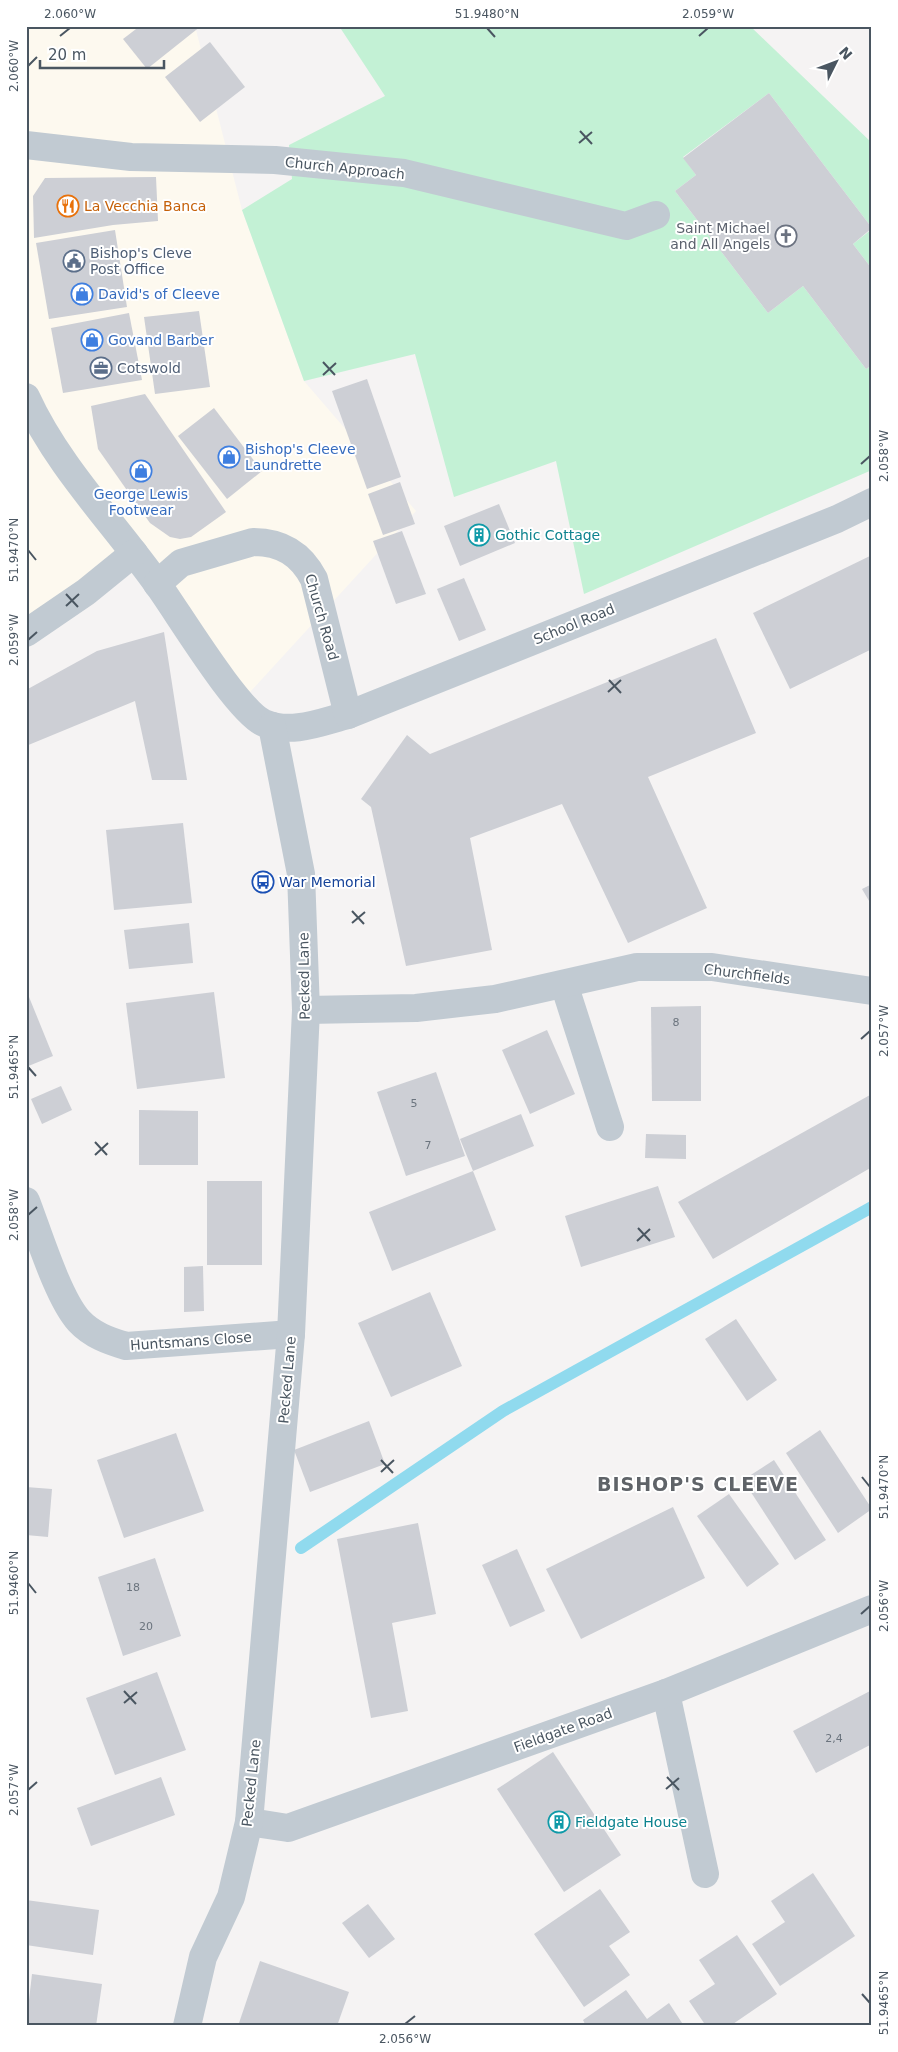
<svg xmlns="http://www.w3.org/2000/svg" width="898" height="2052" viewBox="0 0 898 2052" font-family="'DejaVu Sans',sans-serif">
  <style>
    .commercial { fill: #fdf9ef }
    .green { fill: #c3f1d5 }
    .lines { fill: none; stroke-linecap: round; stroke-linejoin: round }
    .stream { stroke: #90daee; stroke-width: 12 }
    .building { fill: #cdcfd5 }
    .minor { stroke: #c1cad2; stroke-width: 28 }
    .ticks { fill: none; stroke: #4a5661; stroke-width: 2 }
    .labels { text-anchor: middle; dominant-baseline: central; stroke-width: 4; stroke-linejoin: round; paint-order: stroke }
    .number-label { font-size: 11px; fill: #6b747e }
    .street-label { font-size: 14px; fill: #4a5661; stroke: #fff }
    .food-label { font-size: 14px; fill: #c56008; stroke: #fff; text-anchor: start }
    .worship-label { font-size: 14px; fill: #5b616d; stroke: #fff; text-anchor: end }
    .service-label { font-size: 14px; fill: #4e5e75; stroke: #fff; text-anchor: start }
    .shop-label { font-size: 14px; fill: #366cbe; stroke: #fff; text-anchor: start }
    .culture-label { font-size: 14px; fill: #0d838f; stroke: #fff; text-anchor: start }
    .transit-label { font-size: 14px; fill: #164399; stroke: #fff; text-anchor: start }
    .district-label { font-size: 19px; font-weight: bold; letter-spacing: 1px; fill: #5f6368; stroke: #fff }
    .neatline { fill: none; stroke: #4a5661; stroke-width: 2 }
    .ticks-label { font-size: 12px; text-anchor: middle; fill: #4a5661 }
  </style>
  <rect width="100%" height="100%" fill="#f5f3f3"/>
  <path class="commercial" d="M 26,26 L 195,26 L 242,210 L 304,381 L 416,511 L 240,703 L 134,554 L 26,621 Z"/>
  <g class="green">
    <path d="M 339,26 L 750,26 L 872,143 L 872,228 L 769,93 L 683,157 L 696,175 L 675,191 L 768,313 L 803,286 L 866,369 L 872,365 L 872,470 L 584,594 L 556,461 L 454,497 L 415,354 L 304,381 L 242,210 L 292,179 L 289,145 L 385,96 Z"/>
    <path d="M 872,229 L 872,269 L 853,244 Z"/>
  </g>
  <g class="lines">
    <path class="stream" d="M 301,1548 L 503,1411 L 872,1207"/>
  </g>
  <g class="building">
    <path d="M 140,26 L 201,26 L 147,69 L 123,39 Z"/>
    <path d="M 210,42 L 245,87 L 200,122 L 165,77 Z"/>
    <path d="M 769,93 L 872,228 L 853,244 L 872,269 L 872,365 L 866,369 L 803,286 L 768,313 L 675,191 L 696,175 L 683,158 Z"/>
    <path d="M 156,177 L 158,221 L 113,225 L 34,238 L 33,196 L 45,178 Z"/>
    <path d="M 115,230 L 127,307 L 49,319 L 36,243 Z"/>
    <path d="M 199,311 L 210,387 L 155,394 L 144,317 Z"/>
    <path d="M 129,313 L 142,380 L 63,393 L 51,328 Z"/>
    <path d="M 367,379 L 401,477 L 367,489 L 332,391 Z"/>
    <path d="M 145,394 L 226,512 L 191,537 L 180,539 L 170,537 L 150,523 L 98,449 L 91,406 Z"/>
    <path d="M 214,408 L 262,471 L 227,499 L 178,436 Z"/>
    <path d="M 400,482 L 415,524 L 383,535 L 368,494 Z"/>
    <path d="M 499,504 L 515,543 L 460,566 L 444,526 Z"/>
    <path d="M 402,531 L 426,594 L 396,604 L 373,541 Z"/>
    <path d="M 872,555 L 872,649 L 790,689 L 753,613 Z"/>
    <path d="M 464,578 L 486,630 L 459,641 L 437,589 Z"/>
    <path d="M 164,632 L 187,780 L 152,780 L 135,701 L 26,746 L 26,690 L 97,651 Z"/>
    <path d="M 716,638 L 756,733 L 648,777 L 707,908 L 628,943 L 562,804 L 470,838 L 492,950 L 406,966 L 371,807 L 361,799 L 407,735 L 430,754 Z"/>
    <path d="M 183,823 L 192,903 L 114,910 L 106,830 Z"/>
    <path d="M 872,884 L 872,906 L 862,889 Z"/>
    <path d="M 189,923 L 193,963 L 129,969 L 124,930 Z"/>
    <path d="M 214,992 L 225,1078 L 137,1089 L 126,1003 Z"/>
    <path d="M 29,997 L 53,1056 L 26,1067 L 26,998 Z"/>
    <path d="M 701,1006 L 701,1101 L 652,1101 L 651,1007 Z"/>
    <path d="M 547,1030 L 575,1094 L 530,1114 L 502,1050 Z"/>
    <path d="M 436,1072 L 465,1156 L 406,1176 L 377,1092 Z"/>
    <path d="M 61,1086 L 72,1110 L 42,1124 L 31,1099 Z"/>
    <path d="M 870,1095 L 872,1167 L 713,1259 L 678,1202 Z"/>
    <path d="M 139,1110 L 198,1111 L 198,1165 L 139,1165 Z"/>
    <path d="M 521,1114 L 534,1146 L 473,1171 L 460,1139 Z"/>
    <path d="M 646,1134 L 686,1135 L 686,1159 L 645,1158 Z"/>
    <path d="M 473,1171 L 496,1230 L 392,1271 L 369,1212 Z"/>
    <rect x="207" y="1181" width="55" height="84"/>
    <path d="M 658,1186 L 675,1237 L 581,1267 L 565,1216 Z"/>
    <path d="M 203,1266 L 204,1311 L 184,1312 L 184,1267 Z"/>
    <path d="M 430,1292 L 462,1366 L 391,1397 L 358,1323 Z"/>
    <path d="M 736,1319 L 777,1380 L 747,1401 L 705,1339 Z"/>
    <path d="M 369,1421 L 385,1464 L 310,1492 L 294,1450 Z"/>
    <path d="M 820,1430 L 872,1509 L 838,1533 L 786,1453 Z"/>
    <path d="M 176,1433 L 204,1511 L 124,1538 L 97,1460 Z"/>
    <path d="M 774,1460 L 826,1540 L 795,1560 L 743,1480 Z"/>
    <path d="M 26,1487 L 52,1489 L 48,1537 L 26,1535 Z"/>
    <path d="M 729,1494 L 779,1564 L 747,1587 L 697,1516 Z"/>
    <path d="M 673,1507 L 705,1578 L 581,1639 L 546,1569 Z"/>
    <path d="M 418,1523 L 436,1614 L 392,1623 L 408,1711 L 371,1718 L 337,1539 Z"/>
    <path d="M 517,1549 L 545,1611 L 510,1627 L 482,1565 Z"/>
    <path d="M 155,1558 L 181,1636 L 123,1656 L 98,1577 Z"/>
    <path d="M 157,1672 L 186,1750 L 115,1775 L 86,1698 Z"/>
    <path d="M 872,1690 L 872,1744 L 816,1773 L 793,1731 Z"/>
    <path d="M 553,1752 L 621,1855 L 564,1892 L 497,1789 Z"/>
    <path d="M 161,1777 L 175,1815 L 91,1846 L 77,1808 Z"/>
    <path d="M 813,1873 L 855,1936 L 780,1986 L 752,1944 L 785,1922 L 771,1901 Z"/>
    <path d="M 600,1889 L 630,1932 L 609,1946 L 630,1975 L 584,2007 L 534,1934 Z"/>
    <path d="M 26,1900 L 99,1910 L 93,1955 L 26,1945 Z"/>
    <path d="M 368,1904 L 395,1939 L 369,1958 L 342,1923 Z"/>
    <path d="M 737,1935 L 777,1994 L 730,2026 L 706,2026 L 689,2001 L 715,1984 L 699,1960 Z"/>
    <path d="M 260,1961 L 349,1992 L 337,2026 L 238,2026 Z"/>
    <path d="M 32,1974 L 102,1984 L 96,2026 L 26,2026 Z"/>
    <path d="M 626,1990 L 647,2019 L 669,2003 L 684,2026 L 586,2026 L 583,2020 Z"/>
  </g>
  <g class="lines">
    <g class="minor">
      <path d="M 26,145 L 131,157 L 275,160 L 404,173 L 626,226 L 656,215"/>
      <path d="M 26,397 C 58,467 114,523 158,585 C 179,614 237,711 264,723 C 291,735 321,722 348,715 L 837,519 L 872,502"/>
      <path d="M 157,584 L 181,563 L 253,542 C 282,542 301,554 314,579 L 348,715"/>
      <path d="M 26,633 L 86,592 L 134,553"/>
      <path d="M 564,984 L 610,1127"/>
      <path d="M 306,1010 L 416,1008 L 495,999 L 637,967 L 712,967 L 872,991"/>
      <path d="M 26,1201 C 38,1232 58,1298 79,1321 C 92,1335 109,1341 126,1346 L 291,1334"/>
      <path d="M 666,1693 L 705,1874"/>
      <path d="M 249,1822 L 288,1828 L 666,1693 L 872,1609"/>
      <path d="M 187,2026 L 203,1957 L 231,1897 L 249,1822 L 291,1334 L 306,1010 L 301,874 L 272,726"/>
    </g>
  </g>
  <path class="ticks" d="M 487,28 L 495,37M 60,36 L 70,28M 699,36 L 708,28M 28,66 L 37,57M 580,131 L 592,144M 579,143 L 592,132M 323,362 L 335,375M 323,375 L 336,363M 861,464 L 870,456M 28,550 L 36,560M 66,594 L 78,607M 66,606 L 79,594M 28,640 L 37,632M 609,680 L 621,693M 608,692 L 621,680M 352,911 L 364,924M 352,923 L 365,912M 861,1039 L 870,1031M 28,1067 L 36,1076M 95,1142 L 107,1155M 95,1155 L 108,1143M 28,1215 L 37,1207M 638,1228 L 650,1241M 637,1241 L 650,1229M 381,1460 L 393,1473M 381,1472 L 394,1460M 862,1477 L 870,1487M 28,1583 L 36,1593M 861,1614 L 870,1606M 124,1691 L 136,1704M 124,1703 L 137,1692M 667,1777 L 679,1790M 666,1789 L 679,1778M 28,1790 L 37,1782M 862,1994 L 870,2003M 405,2024 L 415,2016"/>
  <defs>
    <g id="restaurant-ring" transform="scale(1.125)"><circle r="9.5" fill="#fff" stroke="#e8710a" stroke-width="1.5"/><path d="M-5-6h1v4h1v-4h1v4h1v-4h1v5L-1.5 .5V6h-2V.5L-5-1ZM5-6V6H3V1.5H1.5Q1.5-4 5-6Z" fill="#e8710a"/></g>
    <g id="church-ring" transform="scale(1.125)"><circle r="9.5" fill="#fff" stroke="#6b7280" stroke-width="1.5"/><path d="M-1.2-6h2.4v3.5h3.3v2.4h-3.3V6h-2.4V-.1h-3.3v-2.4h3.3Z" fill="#6b7280"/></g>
    <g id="civic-ring" transform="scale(1.125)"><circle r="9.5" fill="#fff" stroke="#5c6f8a" stroke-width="1.5"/><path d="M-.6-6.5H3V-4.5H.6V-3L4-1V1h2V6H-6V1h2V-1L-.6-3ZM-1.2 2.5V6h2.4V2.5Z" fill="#5c6f8a"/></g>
    <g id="shop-ring" transform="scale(1.125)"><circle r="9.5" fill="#fff" stroke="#3f7fe0" stroke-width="1.5"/><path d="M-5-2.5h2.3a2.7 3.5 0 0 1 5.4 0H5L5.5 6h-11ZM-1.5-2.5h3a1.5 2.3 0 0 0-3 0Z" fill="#3f7fe0"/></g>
    <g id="office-ring" transform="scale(1.125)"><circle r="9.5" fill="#fff" stroke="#5c6f8a" stroke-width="1.5"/><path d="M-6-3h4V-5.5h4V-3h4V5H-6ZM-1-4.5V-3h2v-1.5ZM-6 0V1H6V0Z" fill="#5c6f8a"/></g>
    <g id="building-ring" transform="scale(1.125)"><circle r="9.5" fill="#fff" stroke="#0f9aa8" stroke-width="1.5"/><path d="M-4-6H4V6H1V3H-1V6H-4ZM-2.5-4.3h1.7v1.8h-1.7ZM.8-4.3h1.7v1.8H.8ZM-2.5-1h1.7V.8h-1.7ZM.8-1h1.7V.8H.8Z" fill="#0f9aa8"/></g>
    <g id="bus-ring" transform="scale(1.125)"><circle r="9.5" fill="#fff" stroke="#1a4fb4" stroke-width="1.5"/><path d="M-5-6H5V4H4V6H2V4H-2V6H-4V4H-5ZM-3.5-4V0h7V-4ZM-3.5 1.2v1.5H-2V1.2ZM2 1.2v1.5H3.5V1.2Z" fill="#1a4fb4"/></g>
  </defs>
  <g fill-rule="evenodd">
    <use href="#restaurant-ring" x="68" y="206"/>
    <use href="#church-ring" x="786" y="236"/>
    <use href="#civic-ring" x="74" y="261"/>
    <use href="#shop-ring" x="82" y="294"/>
    <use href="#shop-ring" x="92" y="340"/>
    <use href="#office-ring" x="101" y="368"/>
    <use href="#shop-ring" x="229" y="457"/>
    <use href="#shop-ring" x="141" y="471"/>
    <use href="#building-ring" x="479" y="535"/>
    <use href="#bus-ring" x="263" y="882"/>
    <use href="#building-ring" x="559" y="1822"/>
  </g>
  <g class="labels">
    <g class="number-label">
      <text x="676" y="1022">8</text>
      <text x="414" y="1103">5</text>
      <text x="428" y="1145">7</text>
      <text x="133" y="1587">18</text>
      <text x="146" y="1626">20</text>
      <text x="834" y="1738">2,4</text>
    </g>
    <g class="street-label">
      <text transform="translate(345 168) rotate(6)">Church Approach</text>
      <text transform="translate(322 617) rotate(74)">Church Road</text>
      <text transform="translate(574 624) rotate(-22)">School Road</text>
      <text transform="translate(747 974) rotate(7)">Churchfields</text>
      <text transform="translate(304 976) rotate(-91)">Pecked Lane</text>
      <text transform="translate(191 1341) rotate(-4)">Huntsmans Close</text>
      <text transform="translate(287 1380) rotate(-85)">Pecked Lane</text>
      <text transform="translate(563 1730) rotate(-20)">Fieldgate Road</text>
      <text transform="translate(251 1783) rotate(-84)">Pecked Lane</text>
    </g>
    <g class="food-label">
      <text x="84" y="206">La Vecchia Banca</text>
    </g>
    <g class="worship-label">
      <text x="770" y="228">Saint Michael<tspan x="770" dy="16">and All Angels</tspan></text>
    </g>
    <g class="service-label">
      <text x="90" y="253">Bishop's Cleve<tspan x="90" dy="16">Post Office</tspan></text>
      <text x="117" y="368">Cotswold</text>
    </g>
    <g class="shop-label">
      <text x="98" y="294">David's of Cleeve</text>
      <text x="108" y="340">Govand Barber</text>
      <text x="245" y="449">Bishop's Cleeve<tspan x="245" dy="16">Laundrette</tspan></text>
      <text x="141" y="494" text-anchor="middle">George Lewis<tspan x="141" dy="16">Footwear</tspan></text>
    </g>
    <g class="culture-label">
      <text x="495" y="535">Gothic Cottage</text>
      <text x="575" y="1822">Fieldgate House</text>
    </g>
    <g class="transit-label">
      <text x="279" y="882">War Memorial</text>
    </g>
    <g class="district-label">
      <text x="698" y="1484">BISHOP'S CLEEVE</text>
    </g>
  </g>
  <rect width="898" height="2052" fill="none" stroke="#ffffff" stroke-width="55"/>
  <g transform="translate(836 62) rotate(48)" stroke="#ffffff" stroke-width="4" paint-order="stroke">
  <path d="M0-4L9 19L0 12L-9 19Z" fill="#4a5661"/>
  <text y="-8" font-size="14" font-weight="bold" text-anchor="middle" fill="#4a5661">N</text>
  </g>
  <path d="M40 60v8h124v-8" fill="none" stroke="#4a5661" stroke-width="2.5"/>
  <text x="48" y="60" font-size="15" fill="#4a5661" stroke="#ffffff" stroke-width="4" paint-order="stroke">20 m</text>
  <rect x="28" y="28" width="842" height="1996" class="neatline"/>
  <g class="ticks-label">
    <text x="70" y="18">2.060°W</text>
    <text x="487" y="18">51.9480°N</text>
    <text x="708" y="18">2.059°W</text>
    <text transform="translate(14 66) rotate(-90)" y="4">2.060°W</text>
    <text transform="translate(884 456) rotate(-90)" y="4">2.058°W</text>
    <text transform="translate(14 550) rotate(-90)" y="4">51.9470°N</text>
    <text transform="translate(14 640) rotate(-90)" y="4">2.059°W</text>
    <text transform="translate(884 1031) rotate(-90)" y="4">2.057°W</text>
    <text transform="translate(14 1067) rotate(-90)" y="4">51.9465°N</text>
    <text transform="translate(14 1215) rotate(-90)" y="4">2.058°W</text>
    <text transform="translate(884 1487) rotate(-90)" y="4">51.9470°N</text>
    <text transform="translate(14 1583) rotate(-90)" y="4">51.9460°N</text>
    <text transform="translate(884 1606) rotate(-90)" y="4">2.056°W</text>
    <text transform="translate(14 1790) rotate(-90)" y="4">2.057°W</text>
    <text transform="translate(884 2003) rotate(-90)" y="4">51.9465°N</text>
    <text x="405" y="2043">2.056°W</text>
  </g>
</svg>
